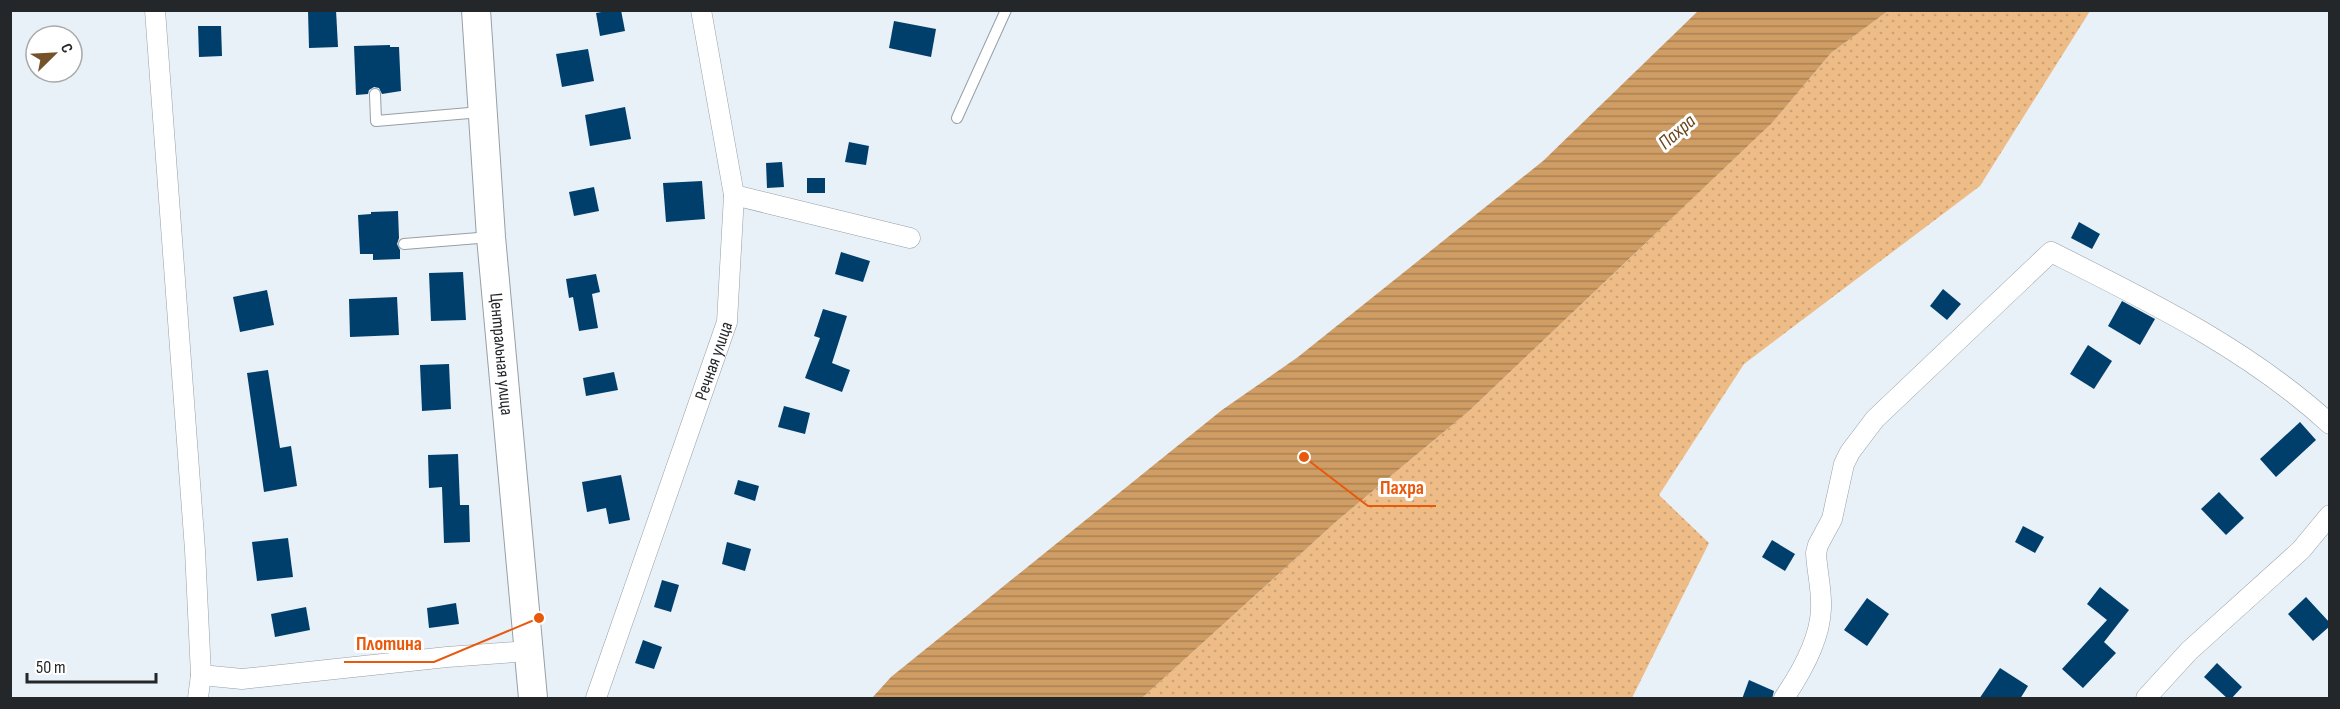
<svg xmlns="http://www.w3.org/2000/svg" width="2340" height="709" viewBox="0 0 2340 709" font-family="'Sofia Sans Condensed',sans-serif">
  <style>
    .grass { fill: url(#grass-dots) }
    .water { fill: url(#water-rules) }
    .building { fill: #003f6b }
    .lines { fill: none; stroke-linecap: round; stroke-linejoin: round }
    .lane-casing { stroke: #979fa6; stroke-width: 12 }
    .street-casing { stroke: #979fa6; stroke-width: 21 }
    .secondary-casing { stroke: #979fa6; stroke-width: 30 }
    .lane { stroke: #fff; stroke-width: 10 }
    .street { stroke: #fff; stroke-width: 20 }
    .secondary { stroke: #fff; stroke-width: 28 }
    .labels { text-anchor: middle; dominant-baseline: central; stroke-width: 6; stroke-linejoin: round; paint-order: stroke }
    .street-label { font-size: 18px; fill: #24272a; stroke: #fff }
    .water-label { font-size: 20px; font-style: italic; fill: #68451b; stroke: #fff }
    .leader { fill: none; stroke: #e8590c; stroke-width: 2 }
    .callout-dot { fill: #e8590c; stroke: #fff; stroke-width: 2 }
    .callout-label { font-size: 20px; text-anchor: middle; font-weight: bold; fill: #e8590c; stroke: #fff; stroke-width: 6; stroke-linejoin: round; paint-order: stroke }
  </style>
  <defs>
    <pattern id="grass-dots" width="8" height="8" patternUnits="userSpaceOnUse" patternTransform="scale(1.5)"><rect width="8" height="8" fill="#eebc86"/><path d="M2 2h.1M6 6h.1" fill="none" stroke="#cca274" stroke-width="1.8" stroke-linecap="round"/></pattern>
    <pattern id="water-rules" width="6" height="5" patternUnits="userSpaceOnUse" patternTransform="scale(1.5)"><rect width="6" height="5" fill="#d09e65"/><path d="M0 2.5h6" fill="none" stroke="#a98153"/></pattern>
  </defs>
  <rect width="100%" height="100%" fill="#e8f0f8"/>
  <path class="grass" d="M 1888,11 L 2090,11 L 1980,186 L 1744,364 L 1659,495 L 1709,543 L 1632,698 L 1142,698 L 1338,520 L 1469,411 L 1772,123 L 1831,53 Z"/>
  <path class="water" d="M 1698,11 L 1888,11 L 1831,53 L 1772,123 L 1469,411 L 1338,520 L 1142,698 L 872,698 L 891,677 L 1222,410 L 1298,357 L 1543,161 Z"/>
  <g class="building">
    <path d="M 308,10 L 336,10 L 338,47 L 309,48 Z"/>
    <path d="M 612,10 L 621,10 L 625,31 L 600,36 L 596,13 Z"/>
    <path d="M 894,21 L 936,29 L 931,57 L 889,48 Z"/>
    <path d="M 198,26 L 221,26 L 222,56 L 199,57 Z"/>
    <path d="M 390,45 L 390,47 L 399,47 L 401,91 L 382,94 L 379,88 L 374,87 L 369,90 L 368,94 L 356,95 L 354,46 Z"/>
    <path d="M 588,49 L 594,81 L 562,87 L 556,54 Z"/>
    <path d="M 625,107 L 631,139 L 590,146 L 585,115 Z"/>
    <path d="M 849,142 L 869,146 L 866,165 L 845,162 Z"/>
    <path d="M 782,162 L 784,187 L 767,188 L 766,163 Z"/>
    <rect x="807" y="178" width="18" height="15"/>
    <path d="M 702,181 L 705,219 L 666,222 L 663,183 Z"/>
    <path d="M 594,187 L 599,211 L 574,216 L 569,192 Z"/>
    <path d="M 398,211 L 399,238 L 397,244 L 400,250 L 400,259 L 373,260 L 373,254 L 360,254 L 358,215 L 371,214 L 371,212 Z"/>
    <path d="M 2079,222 L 2100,234 L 2092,249 L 2071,238 Z"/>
    <path d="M 841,252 L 870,261 L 863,282 L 835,274 Z"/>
    <path d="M 463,272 L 466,320 L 431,321 L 429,273 Z"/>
    <path d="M 596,274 L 600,292 L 592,294 L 598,328 L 579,331 L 573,297 L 569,298 L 566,279 Z"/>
    <path d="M 1943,289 L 1961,304 L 1947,320 L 1930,306 Z"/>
    <path d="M 267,290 L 274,325 L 240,332 L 233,297 Z"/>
    <path d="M 397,297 L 399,335 L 350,337 L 349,299 Z"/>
    <path d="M 2122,301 L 2155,319 L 2140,345 L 2108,326 Z"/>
    <path d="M 823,309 L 847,316 L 832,363 L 850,370 L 842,392 L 805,378 L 820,338 L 814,336 Z"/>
    <path d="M 2088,345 L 2112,361 L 2094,389 L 2070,374 Z"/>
    <path d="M 449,364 L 451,409 L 422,411 L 420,365 Z"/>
    <path d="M 268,370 L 280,448 L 291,446 L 297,486 L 264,492 L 247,373 Z"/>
    <path d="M 614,372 L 618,390 L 586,396 L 583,378 Z"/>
    <path d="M 784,406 L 810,413 L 805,434 L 778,427 Z"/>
    <path d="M 2300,422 L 2316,440 L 2276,477 L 2260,459 Z"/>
    <path d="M 458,454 L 460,505 L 469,505 L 470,542 L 444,543 L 442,487 L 429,488 L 428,455 Z"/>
    <path d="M 621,475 L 630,520 L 609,524 L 606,508 L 587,512 L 582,482 Z"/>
    <path d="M 738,480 L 759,486 L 755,501 L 734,494 Z"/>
    <path d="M 2219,492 L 2244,518 L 2226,535 L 2201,509 Z"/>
    <path d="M 2023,526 L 2044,537 L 2035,553 L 2015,542 Z"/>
    <path d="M 288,538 L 293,577 L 257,581 L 252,542 Z"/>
    <path d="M 1772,540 L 1795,554 L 1785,571 L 1762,557 Z"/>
    <path d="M 727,542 L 751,549 L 745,571 L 722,564 Z"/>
    <path d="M 662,580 L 679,585 L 671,612 L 654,607 Z"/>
    <path d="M 2100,587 L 2129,610 L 2104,642 L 2116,653 L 2083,688 L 2062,669 L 2107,620 L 2087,604 Z"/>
    <path d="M 2306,597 L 2330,623 L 2330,626 L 2313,641 L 2288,614 Z"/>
    <path d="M 1867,598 L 1889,614 L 1867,646 L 1844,630 Z"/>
    <path d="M 456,603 L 459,624 L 429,628 L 427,608 Z"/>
    <path d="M 306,607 L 310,630 L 275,637 L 271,614 Z"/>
    <path d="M 643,640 L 662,647 L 654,669 L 635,663 Z"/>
    <path d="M 2217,663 L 2242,687 L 2231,699 L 2228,699 L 2204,677 Z"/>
    <path d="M 2000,668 L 2028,686 L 2020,699 L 1979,699 Z"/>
    <path d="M 1749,680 L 1774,691 L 1772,699 L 1742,699 Z"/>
  </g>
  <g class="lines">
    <g class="lane-casing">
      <g id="lane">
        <path d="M 375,94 L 376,121 L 481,112"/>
        <path d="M 957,118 L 1006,10"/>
        <path d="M 404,244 L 491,237"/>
      </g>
    </g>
    <g class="street-casing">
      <g id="street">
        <path d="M 155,10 L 195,550 L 201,675 L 198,698"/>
        <path d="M 734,195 L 910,238"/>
        <path d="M 201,675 L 242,679 L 447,657 L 529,651"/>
        <path id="s1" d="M 596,698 L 727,322 L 734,195 L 701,10"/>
        <path d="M 1784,698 C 1801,673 1820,640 1821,609 C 1822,590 1817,572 1816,553 L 1818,545 L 1832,519 L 1844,464 L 1850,452 L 1875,419 L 2051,252 C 2149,301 2248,349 2330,424"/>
        <path d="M 2146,698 L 2189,651 L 2301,550 L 2330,515"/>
      </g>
    </g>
    <g class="secondary-casing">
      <g id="secondary">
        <path id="s2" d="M 476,10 L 491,237 L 533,698"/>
      </g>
    </g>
    <use href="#lane" class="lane"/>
    <use href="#street" class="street"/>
    <use href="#secondary" class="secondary"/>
  </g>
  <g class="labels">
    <g class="street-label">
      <text stroke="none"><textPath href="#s2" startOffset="345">Центральная улица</textPath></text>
      <text stroke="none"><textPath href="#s1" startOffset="357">Речная улица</textPath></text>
    </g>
    <g class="water-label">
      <text transform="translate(1677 132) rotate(-41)">Пахра</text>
    </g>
  </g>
  <path class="leader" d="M1304 457L1368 506H1436M539 618L434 662H344"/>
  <g class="callout-dot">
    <circle cx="1304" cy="457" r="6"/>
    <circle cx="539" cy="618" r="6"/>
  </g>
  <g class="callout-label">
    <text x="1402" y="494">Пахра</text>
    <text x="389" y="650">Плотина</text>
  </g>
  <rect width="2340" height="709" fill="none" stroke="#24272a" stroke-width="24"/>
  <g transform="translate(54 54) rotate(66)"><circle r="28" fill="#ffffff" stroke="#a7a9aa" stroke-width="1.5"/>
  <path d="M0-4.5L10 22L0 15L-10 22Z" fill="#74522a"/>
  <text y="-9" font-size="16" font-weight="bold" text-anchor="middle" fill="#24272a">С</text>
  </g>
  <path d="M27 673v9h129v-9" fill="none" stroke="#24272a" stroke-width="3"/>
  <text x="36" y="673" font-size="18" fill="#24272a" stroke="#ffffff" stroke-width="4.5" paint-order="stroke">50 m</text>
</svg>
